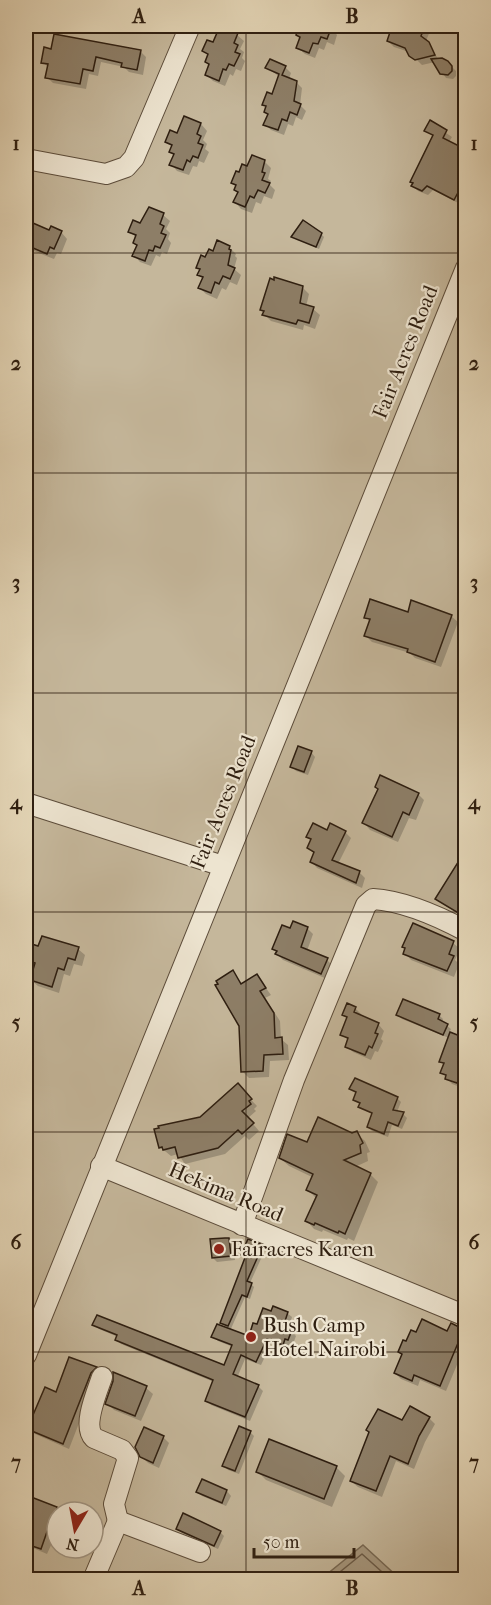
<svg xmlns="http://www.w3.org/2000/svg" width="491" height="1605" viewBox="0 0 491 1605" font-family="'IM FELL French Canon',serif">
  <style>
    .green { fill: #c5b79b; stroke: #7a6a56; stroke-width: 1.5; fill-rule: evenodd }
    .water { fill: #a6977e; stroke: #766752; stroke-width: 1.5 }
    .shadow { fill: #0003 }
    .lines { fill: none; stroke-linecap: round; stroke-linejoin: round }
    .shore { stroke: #6a5a47; stroke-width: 1.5 }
    .building { fill: #8d7e67; stroke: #2e1e10; stroke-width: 1.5 }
    .minor-casing { stroke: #5c4c3a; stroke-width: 22 }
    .minor { stroke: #ede4d0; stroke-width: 20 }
    .grid { fill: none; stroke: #2e1e10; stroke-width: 1.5; stroke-opacity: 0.55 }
    .poi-dot { fill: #8f2418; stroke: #ede4d0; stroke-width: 2 }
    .labels { text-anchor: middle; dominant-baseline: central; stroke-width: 4.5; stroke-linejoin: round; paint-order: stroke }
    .street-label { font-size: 21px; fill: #2e1e10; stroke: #ede4d0 }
    .poi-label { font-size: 21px; fill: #2e1e10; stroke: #ede4d0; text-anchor: start }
    .neatline { fill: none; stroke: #2e1e10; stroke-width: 2 }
    .grid-label { font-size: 20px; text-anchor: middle; font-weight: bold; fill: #2e1e10 }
  </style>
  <rect width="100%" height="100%" fill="#e4d6b7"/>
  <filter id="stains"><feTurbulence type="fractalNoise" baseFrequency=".00333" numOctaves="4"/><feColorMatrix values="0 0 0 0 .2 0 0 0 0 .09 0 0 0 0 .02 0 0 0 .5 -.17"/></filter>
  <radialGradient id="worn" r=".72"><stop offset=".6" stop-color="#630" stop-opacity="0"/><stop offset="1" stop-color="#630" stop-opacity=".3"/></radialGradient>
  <path class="green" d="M 26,26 L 465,26 L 465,1579 L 26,1580 ZM 57,1512 L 93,1512 L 93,1548 L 57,1548 Z"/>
  <path class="water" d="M 363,1545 L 400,1579 L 321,1579 Z"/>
  <g class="shadow">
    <path d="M 295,26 L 333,26 L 332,29 L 337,35 L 334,45 L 327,42 L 324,50 L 319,48 L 315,58 L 305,54 L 298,48 L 301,38 L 294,28 Z"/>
    <path d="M 378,26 L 432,26 L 426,41 L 439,60 L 448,62 L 452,67 L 456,71 L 456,76 L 453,79 L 446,78 L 435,62 L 422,65 L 409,52 L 394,47 L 388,41 L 391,33 L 382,30 Z"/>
    <path d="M 237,35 L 244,41 L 240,49 L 244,52 L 242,58 L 245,61 L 241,71 L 236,69 L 233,76 L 230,74 L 225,86 L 213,81 L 207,75 L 210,66 L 207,62 L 209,56 L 204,51 Z"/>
    <path d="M 140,51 L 146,57 L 143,75 L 129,72 L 124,67 L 101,62 L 98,76 L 89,74 L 86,89 L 53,83 L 47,77 L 49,68 L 43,62 Z"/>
    <path d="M 285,67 L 291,73 L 289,79 L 296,82 L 302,88 L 300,105 L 306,111 L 302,120 L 296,117 L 293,126 L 288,124 L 284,135 L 271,130 L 265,124 L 269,115 L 267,107 L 264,104 L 272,96 L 280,77 L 267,68 Z"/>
    <path d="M 185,118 L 201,124 L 207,131 L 203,140 L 207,144 L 205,149 L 209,152 L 204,163 L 199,161 L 197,167 L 193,166 L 189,175 L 177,171 L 171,164 L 175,155 L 171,152 L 173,147 L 167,142 L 178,135 Z"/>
    <path d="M 430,122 L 452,137 L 449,142 L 466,151 L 466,194 L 460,204 L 433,190 L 428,195 L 418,191 L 413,186 L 434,137 L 426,131 Z"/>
    <path d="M 264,161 L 271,168 L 268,179 L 271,181 L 269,184 L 275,190 L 272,199 L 264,196 L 261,204 L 256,202 L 252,213 L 241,209 L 235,202 L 239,193 L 235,190 L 237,186 L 233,182 L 240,174 Z"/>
    <path d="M 163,215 L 170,221 L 166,229 L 170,233 L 168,239 L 171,243 L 167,254 L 162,252 L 160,257 L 156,255 L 151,266 L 140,262 L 134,255 L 138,246 L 135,243 L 137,238 L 130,232 Z"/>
    <path d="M 26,222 L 50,232 L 61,232 L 67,239 L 61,254 L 57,253 L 54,259 L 26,248 Z"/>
    <path d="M 321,234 L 324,237 L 319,249 L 293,237 Z"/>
    <path d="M 229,247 L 236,254 L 235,256 L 237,258 L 234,269 L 241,275 L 237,285 L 230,282 L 226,290 L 222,288 L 217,299 L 206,294 L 200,288 L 203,279 L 199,275 L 201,271 L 197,267 L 214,253 Z"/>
    <path d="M 302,287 L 309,294 L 306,307 L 313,309 L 320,315 L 315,329 L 304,325 L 303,330 L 271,321 L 264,314 L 261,310 Z"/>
    <path d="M 466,350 L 466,378 L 457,369 Z"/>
    <path d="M 409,613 L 451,616 L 458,622 L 441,667 L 415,658 L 410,653 L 372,642 L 366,636 L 370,622 L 366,617 Z"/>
    <path d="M 311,752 L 315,757 L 308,775 L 296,771 L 292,766 Z"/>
    <path d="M 418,794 L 424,800 L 416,820 L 409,818 L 398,842 L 370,830 L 364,823 Z"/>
    <path d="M 328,832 L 345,832 L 351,838 L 338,864 L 359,872 L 365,878 L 362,888 L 317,868 L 312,862 L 315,854 L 308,848 L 312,840 L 308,837 Z"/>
    <path d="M 462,860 L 466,863 L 466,918 L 444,905 L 437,898 Z"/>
    <path d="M 294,923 L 308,929 L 313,934 L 307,951 L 327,960 L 332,965 L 327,979 L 283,960 L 277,954 L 278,952 L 274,948 L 291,930 Z"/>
    <path d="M 453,943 L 460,949 L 455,960 L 459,964 L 454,977 L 411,960 L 405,953 Z"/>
    <path d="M 27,944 L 39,948 L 78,949 L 85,955 L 82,966 L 74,964 L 70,976 L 64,974 L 59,993 L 38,986 L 31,980 L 35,967 L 26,961 Z"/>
    <path d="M 233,972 L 243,985 L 257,976 L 271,995 L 265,998 L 280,1021 L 281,1039 L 288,1045 L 289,1060 L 270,1061 L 269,1077 L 249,1078 L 243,1072 L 241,1026 Z"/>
    <path d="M 355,1008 L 361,1014 L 360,1017 L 379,1025 L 384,1031 L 381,1039 L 383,1041 L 378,1052 L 375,1051 L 371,1060 L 353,1052 L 347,1046 L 348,1040 L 342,1034 L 348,1019 L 343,1014 Z"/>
    <path d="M 398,1015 L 439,1015 L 443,1019 L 442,1022 L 451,1029 L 449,1033 L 466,1040 L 466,1084 L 463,1088 L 452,1084 L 442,1072 L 444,1065 L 440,1061 L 449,1038 L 402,1019 Z"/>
    <path d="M 237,1085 L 257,1106 L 254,1109 L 256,1111 L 248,1118 L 259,1131 L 249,1140 L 245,1136 L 225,1154 L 185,1164 L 178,1154 L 171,1156 L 160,1147 L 201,1119 Z"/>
    <path d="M 351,1089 L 397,1098 L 401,1102 L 397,1112 L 403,1114 L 407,1118 L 402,1129 L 392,1125 L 388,1137 L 372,1131 L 368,1127 L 373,1114 L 360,1107 L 361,1104 L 355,1100 L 357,1094 Z"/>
    <path d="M 356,1133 L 365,1141 L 370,1152 L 367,1153 L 368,1161 L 355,1167 L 370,1174 L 378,1182 L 354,1241 L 348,1238 L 347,1240 L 323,1230 L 322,1232 L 314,1229 L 306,1220 L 317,1199 L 308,1190 L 314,1178 L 289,1166 L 280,1158 L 308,1143 Z"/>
    <path d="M 463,1150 L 466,1151 L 466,1162 L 460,1158 Z"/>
    <path d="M 228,1239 L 233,1243 L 235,1260 L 217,1262 L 213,1258 Z"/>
    <path d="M 262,1247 L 265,1250 L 250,1283 L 254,1287 L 250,1299 L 245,1297 L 230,1331 L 249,1338 L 258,1326 L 272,1313 L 287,1313 L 292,1317 L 290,1324 L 295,1329 L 294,1334 L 296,1336 L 293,1344 L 290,1343 L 288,1348 L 272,1342 L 261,1365 L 245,1359 L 237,1378 L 258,1386 L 263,1391 L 250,1421 L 211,1405 L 207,1400 L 214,1382 L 121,1344 L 117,1340 L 118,1337 L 99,1329 L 94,1324 L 225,1367 L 233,1347 L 218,1341 L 213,1336 L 229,1330 L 222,1323 L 246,1258 L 243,1255 Z"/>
    <path d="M 452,1325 L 466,1331 L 466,1348 L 464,1348 L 446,1391 L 420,1380 L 418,1386 L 401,1379 L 395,1373 L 403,1355 L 399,1352 L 416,1334 L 448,1333 Z"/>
    <path d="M 96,1368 L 102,1373 L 96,1379 L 69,1449 L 35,1434 L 29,1428 L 57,1394 Z"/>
    <path d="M 146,1388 L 153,1394 L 141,1421 L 114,1410 L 107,1403 Z"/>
    <path d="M 429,1418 L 435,1424 L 425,1442 L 414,1469 L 396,1461 L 382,1497 L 358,1487 L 351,1481 L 402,1421 Z"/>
    <path d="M 250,1432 L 254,1436 L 239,1474 L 228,1470 L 224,1466 Z"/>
    <path d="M 163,1437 L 169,1443 L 159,1468 L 148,1463 L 141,1456 Z"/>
    <path d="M 336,1467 L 345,1476 L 332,1507 L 266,1480 L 258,1472 Z"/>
    <path d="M 203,1481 L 227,1491 L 231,1496 L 226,1506 L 202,1496 L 198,1492 Z"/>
    <path d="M 26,1497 L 66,1512 L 57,1512 L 57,1532 L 47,1554 L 26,1545 L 26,1528 L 28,1521 L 26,1520 Z"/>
    <path d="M 177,1529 L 220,1532 L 224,1536 L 218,1549 L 182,1533 Z"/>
  </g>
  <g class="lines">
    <path class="shore" d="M 330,1580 L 362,1554 L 391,1580"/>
  </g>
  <g class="building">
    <path d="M 220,26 L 238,33 L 234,43 L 238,45 L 235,52 L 240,54 L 234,66 L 229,64 L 226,70 L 223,69 L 219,81 L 205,75 L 209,64 L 205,62 L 208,54 L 202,51 L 207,40 L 213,42 Z"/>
    <path d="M 294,26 L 332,26 L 327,39 L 321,37 L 318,44 L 313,43 L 309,53 L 296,48 L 300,37 L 296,35 L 298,28 Z"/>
    <path d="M 392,26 L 425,26 L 421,36 L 429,42 L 435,55 L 415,60 L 409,56 L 405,48 L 387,41 Z"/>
    <path d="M 54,34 L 141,50 L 137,70 L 121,67 L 122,63 L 96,57 L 93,71 L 83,69 L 80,84 L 45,78 L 48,64 L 41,63 L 44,47 L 51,49 Z"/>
    <path d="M 442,58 L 448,61 L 452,66 L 452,71 L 448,75 L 440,74 L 431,59 Z"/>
    <path d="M 270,59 L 286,66 L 282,75 L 297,81 L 294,101 L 301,104 L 297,115 L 290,112 L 287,121 L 282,119 L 278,130 L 263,125 L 268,114 L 264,112 L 266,106 L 262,105 L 267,92 L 272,94 L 279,74 L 265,68 Z"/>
    <path d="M 184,116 L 201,123 L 197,134 L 201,136 L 198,143 L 203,145 L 198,158 L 193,156 L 190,162 L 187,160 L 183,170 L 169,165 L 174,154 L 169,152 L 172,145 L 165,142 L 170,130 L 177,133 Z"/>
    <path d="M 430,120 L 447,130 L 443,138 L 465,149 L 465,187 L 462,185 L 454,200 L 427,186 L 422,191 L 411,186 L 413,183 L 410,182 L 433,135 L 424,131 Z"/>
    <path d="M 252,155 L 265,160 L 262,172 L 265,173 L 262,180 L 270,183 L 265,193 L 258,190 L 254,198 L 250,196 L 245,207 L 233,202 L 238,192 L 234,190 L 236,185 L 231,183 L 236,171 L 239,172 L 242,164 L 247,166 Z"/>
    <path d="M 149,207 L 164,213 L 160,224 L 164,226 L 161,233 L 166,235 L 160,248 L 155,246 L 153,251 L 149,250 L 145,261 L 132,256 L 137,245 L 133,243 L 136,235 L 128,232 L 133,220 L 140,223 Z"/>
    <path d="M 26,220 L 49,230 L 51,226 L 62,231 L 54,249 L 50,247 L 47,254 L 26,245 Z"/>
    <path d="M 303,220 L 322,233 L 316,247 L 291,237 Z"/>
    <path d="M 217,240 L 230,246 L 229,249 L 231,250 L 228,265 L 235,268 L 230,279 L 223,276 L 219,284 L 215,282 L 211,293 L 198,288 L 203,277 L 197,275 L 200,269 L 196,268 L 201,255 L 205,257 L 209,249 L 213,251 Z"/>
    <path d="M 274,277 L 303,286 L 300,303 L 314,307 L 309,323 L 298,320 L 296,324 L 262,315 L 264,311 L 260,310 L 270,278 L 274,280 Z"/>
    <path d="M 370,599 L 408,612 L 411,600 L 452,615 L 435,662 L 407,652 L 408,649 L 364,636 L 370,619 L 364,618 Z"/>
    <path d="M 298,746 L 312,751 L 304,772 L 290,767 Z"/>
    <path d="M 380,775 L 419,793 L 409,815 L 403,812 L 392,837 L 362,823 L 378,789 L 375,787 Z"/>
    <path d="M 313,823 L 327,830 L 330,823 L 346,831 L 332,860 L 360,871 L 356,883 L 310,862 L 314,852 L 307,848 L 311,839 L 306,837 Z"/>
    <path d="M 465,851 L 465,917 L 435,899 Z"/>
    <path d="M 293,921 L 308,927 L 301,947 L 328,958 L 321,974 L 275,954 L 277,951 L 272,949 L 282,925 L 290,928 Z"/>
    <path d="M 413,923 L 454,941 L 449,954 L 454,956 L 447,971 L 403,954 L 405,948 L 402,947 Z"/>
    <path d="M 42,936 L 79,947 L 75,960 L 68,958 L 64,970 L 58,968 L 52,987 L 30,980 L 35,963 L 26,960 L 26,942 L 38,946 Z"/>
    <path d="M 233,970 L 241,984 L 257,974 L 266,988 L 260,991 L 274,1013 L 275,1038 L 282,1037 L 283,1054 L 264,1055 L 263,1071 L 241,1072 L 239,1026 L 215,985 L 218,984 L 216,981 Z"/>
    <path d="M 403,999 L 440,1014 L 438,1019 L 448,1024 L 443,1035 L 396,1015 Z"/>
    <path d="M 347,1003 L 356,1007 L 354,1012 L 379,1023 L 375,1033 L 378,1034 L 372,1048 L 369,1046 L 365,1055 L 345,1047 L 348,1038 L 340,1035 L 347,1017 L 342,1015 Z"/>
    <path d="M 450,1032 L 465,1038 L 465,1082 L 459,1079 L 457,1083 L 445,1079 L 446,1075 L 440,1073 L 444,1063 L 439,1062 Z"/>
    <path d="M 355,1078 L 398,1097 L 393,1110 L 404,1112 L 398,1126 L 388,1122 L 384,1134 L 367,1127 L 372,1113 L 358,1107 L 360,1103 L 353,1100 L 356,1092 L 349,1089 Z"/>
    <path d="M 238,1083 L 252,1099 L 249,1101 L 251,1104 L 242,1111 L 254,1123 L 242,1134 L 238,1130 L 218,1148 L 178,1158 L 175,1147 L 163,1150 L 162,1147 L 159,1148 L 154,1129 L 159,1128 L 158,1126 L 200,1117 Z"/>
    <path d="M 318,1117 L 352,1133 L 357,1131 L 363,1143 L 360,1145 L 361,1153 L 344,1160 L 371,1173 L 345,1234 L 339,1231 L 338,1233 L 315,1223 L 314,1225 L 305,1221 L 317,1195 L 306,1190 L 313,1174 L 279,1158 L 287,1134 L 307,1142 Z"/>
    <path d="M 225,1238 L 229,1238 L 231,1256 L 212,1258 L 210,1239 Z"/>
    <path d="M 248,1239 L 263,1245 L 247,1281 L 252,1283 L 247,1297 L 242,1295 L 228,1326 L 220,1323 L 246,1255 L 241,1255 Z"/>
    <path d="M 273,1306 L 288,1312 L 285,1321 L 292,1324 L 290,1329 L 292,1330 L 288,1340 L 285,1339 L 283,1345 L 267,1339 L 256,1362 L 241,1355 L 233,1374 L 259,1385 L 245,1417 L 205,1401 L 213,1380 L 115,1340 L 117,1335 L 92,1325 L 97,1315 L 224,1365 L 232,1345 L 211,1337 L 217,1324 L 249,1336 L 253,1323 L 257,1324 L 263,1308 L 271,1311 Z"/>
    <path d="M 422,1319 L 447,1331 L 451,1323 L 465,1330 L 465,1347 L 458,1343 L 440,1386 L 414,1375 L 412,1381 L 394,1373 L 402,1354 L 398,1352 L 403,1340 L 406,1341 L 411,1330 L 416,1332 Z"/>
    <path d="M 69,1357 L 97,1367 L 91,1373 L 63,1444 L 27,1429 L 45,1387 L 56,1392 Z"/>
    <path d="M 113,1372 L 147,1386 L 135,1416 L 105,1404 L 113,1381 Z"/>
    <path d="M 410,1406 L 430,1417 L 419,1436 L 408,1464 L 390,1456 L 376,1491 L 350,1481 L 369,1432 L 366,1430 L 378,1409 L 402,1420 Z"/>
    <path d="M 239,1426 L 251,1431 L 235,1471 L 222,1466 Z"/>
    <path d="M 144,1427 L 164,1436 L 153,1463 L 140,1457 L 135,1447 Z"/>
    <path d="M 269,1439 L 337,1466 L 324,1499 L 256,1472 Z"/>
    <path d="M 202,1479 L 227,1490 L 222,1503 L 196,1492 Z"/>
    <path d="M 26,1495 L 57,1507 L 57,1529 L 49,1526 L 41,1549 L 26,1544 Z"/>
    <path d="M 183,1513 L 221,1531 L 214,1546 L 176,1529 Z"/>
  </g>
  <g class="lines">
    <g class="minor-casing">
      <g id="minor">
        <path d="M 26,159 L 106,174 L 126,167 L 134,158 L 190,26"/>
        <path d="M 26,803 L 223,866"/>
        <path d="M 101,1166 L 466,1316"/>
        <path d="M 242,1225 L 294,1080 L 366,905 L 373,899 C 405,901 438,916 466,931"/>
        <path d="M 26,1355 L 466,268"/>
        <path d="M 102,1377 C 97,1392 82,1426 94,1438 L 122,1450 L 128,1458 L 114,1504 L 118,1521"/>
        <path d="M 93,1580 L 118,1521 L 200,1552"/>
      </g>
    </g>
    <use href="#minor" class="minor"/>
  </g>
  <path class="grid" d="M 246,26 L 246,1580M 26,253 L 466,253M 26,473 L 466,473M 26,693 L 466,693M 26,912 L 466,912M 26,1132 L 466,1132M 26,1352 L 466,1352"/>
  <g class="poi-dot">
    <circle cx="219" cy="1249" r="6"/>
    <circle cx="251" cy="1337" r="6"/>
  </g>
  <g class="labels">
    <g class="street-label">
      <text transform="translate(405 352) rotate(-68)">Fair Acres Road</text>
      <text transform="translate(223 802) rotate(-68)">Fair Acres Road</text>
      <text transform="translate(226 1192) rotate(23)">Hekima Road</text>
    </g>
    <g class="poi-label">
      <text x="231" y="1249">Fairacres Karen</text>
      <text x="263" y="1325">Bush Camp<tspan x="263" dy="24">Hotel Nairobi</tspan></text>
    </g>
  </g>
  <rect width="491" height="1605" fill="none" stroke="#e4d6b7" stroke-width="66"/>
  <g transform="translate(75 1530) rotate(190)"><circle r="28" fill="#ede4d0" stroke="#a19583" stroke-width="1.5"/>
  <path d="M0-4.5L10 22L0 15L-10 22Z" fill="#8f2418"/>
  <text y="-9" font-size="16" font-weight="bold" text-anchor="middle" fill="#2e1e10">N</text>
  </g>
  <path d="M254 1548v9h100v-9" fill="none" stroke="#2e1e10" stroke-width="3"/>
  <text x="263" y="1548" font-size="18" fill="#2e1e10" stroke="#ede4d0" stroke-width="4.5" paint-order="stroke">50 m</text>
  <rect x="33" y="33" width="425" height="1539" class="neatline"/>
  <g class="grid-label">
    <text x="139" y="23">A</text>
    <text x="352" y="23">B</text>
    <text x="16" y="150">1</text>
    <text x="474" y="150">1</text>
    <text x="16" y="370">2</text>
    <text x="474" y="370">2</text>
    <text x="16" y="589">3</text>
    <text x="474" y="589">3</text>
    <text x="16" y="809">4</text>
    <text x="474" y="809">4</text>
    <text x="16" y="1029">5</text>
    <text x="474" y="1029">5</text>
    <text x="16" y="1249">6</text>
    <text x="474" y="1249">6</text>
    <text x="16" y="1469">7</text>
    <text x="474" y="1469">7</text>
    <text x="139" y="1595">A</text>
    <text x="352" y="1595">B</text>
  </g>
  <rect width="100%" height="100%" filter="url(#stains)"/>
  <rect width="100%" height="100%" fill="url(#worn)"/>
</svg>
